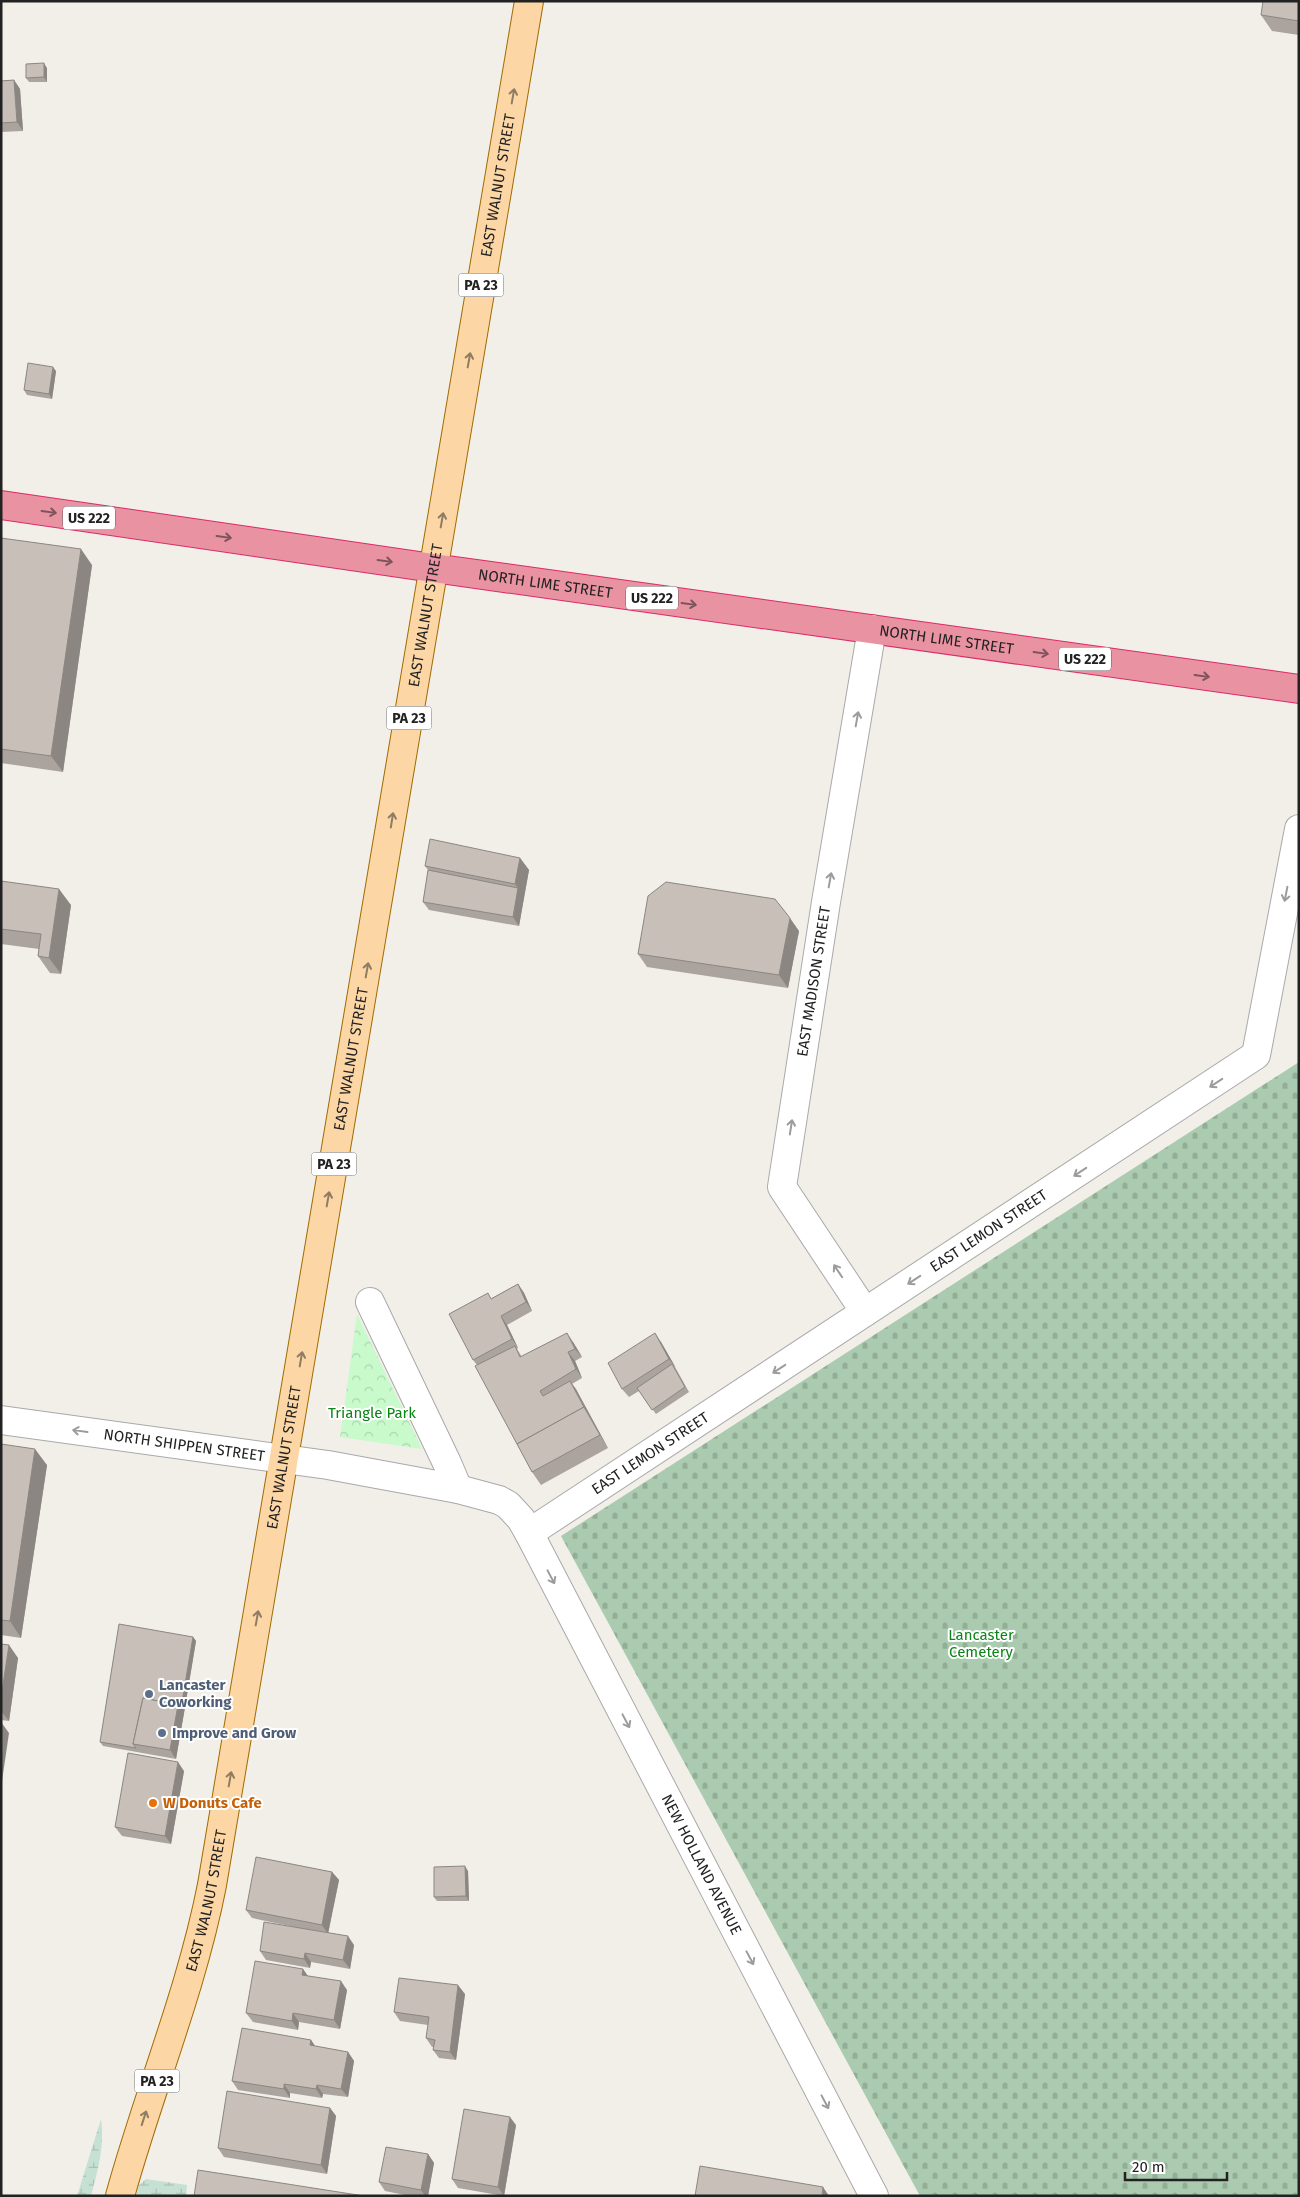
<svg xmlns="http://www.w3.org/2000/svg" width="1300" height="2197" viewBox="0 0 1300 2197" font-family="'Fira Sans',sans-serif">
  <style>
    .wetland { fill: url(#wetland-marsh) }
    .cemetery { fill: url(#cemetery-stones) }
    .park { fill: url(#park-crowns) }
    .lines { fill: none; stroke-linecap: round; stroke-linejoin: round }
    .street-casing { stroke: #a9a9a9; stroke-width: 30 }
    .primary-casing { stroke: #a06b00; stroke-width: 30 }
    .highway-casing { stroke: #dc2a67; stroke-width: 30 }
    .street { stroke: #fff; stroke-width: 28 }
    .primary { stroke: #fcd6a4; stroke-width: 28 }
    .highway { stroke: #e892a2; stroke-width: 28 }
    .wall { fill: #aba49e }
    .shaded-wall { fill: #8b8681 }
    .building { fill: #c7bfb8; stroke: #8b8681 }
    .oneway { stroke: #8f7c63 }
    .oneway2 { stroke: #7b545c }
    .oneway3 { stroke: #9c9c9c }
    .service-dot { fill: #5c6f8a; stroke: #fff; stroke-width: 2 }
    .food-dot { fill: #e8710a; stroke: #fff; stroke-width: 2 }
    .labels { text-anchor: middle; dominant-baseline: central; stroke-width: 4; stroke-linejoin: round; paint-order: stroke }
    .shield { fill: #fff; stroke: #646464; stroke-width: 1 }
    .shield-label { font-size: 14px; font-weight: bold; fill: #222 }
    .street-label { font-size: 15px; fill: #222; stroke: #fff }
    .park-label { font-size: 15px; fill: #0c8416; stroke: #fff }
    .service-label { font-size: 15px; font-weight: bold; fill: #4e5e75; stroke: #fff; text-anchor: start }
    .food-label { font-size: 15px; font-weight: bold; fill: #c56008; stroke: #fff; text-anchor: start }
  </style>
  <defs>
    <pattern id="wetland-marsh" width="20" height="14" patternUnits="userSpaceOnUse" patternTransform="scale(1.25)"><rect width="20" height="14" fill="#c6e0d4"/><path d="M1 5h8M5 5V1M11 12h8M15 12V8" fill="none" stroke="#aac0b6"/></pattern>
    <pattern id="cemetery-stones" width="16" height="16" patternUnits="userSpaceOnUse" patternTransform="scale(1.25)"><rect width="16" height="16" fill="#aacbaf"/><path d="M2 7V4a2 2 0 0 1 4 0v3zM10 15v-3a2 2 0 0 1 4 0v3z" fill="#92ae96"/></pattern>
    <pattern id="park-crowns" width="20" height="18" patternUnits="userSpaceOnUse" patternTransform="scale(1.25)"><rect width="20" height="18" fill="#c8facc"/><path d="M2 6a3 3 0 1 1 6 0M12 15a3 3 0 1 1 6 0" fill="none" stroke="#acd6af"/></pattern>
  </defs>
  <rect width="100%" height="100%" fill="#f2efe9"/>
  <g class="wetland">
    <path d="M 101,2119 C 105,2146 98,2169 91,2196 L 77,2196 Z"/>
    <path d="M 146,2179 L 187,2185 L 186,2196 L 136,2196 L 139,2185 Z"/>
  </g>
  <path class="cemetery" d="M 1299,1062 L 1299,2196 L 920,2196 L 561,1536 Z"/>
  <path class="park" d="M 357,1314 L 422,1449 L 340,1437 Z"/>
  <g class="lines">
    <g class="street-casing">
      <g id="street">
        <path d="M 370,1302 L 447,1463 L 458,1489"/>
        <path id="s1" d="M 865,1312 L 782,1187 L 826,902 L 872,629"/>
        <path id="s2" d="M 1,1420 L 328,1465 L 458,1489 L 499,1500 L 508,1505 L 521,1519 L 529,1533 L 874,2196"/>
        <path id="s3" d="M 529,1533 L 1256,1055 L 1299,829"/>
      </g>
    </g>
    <g class="primary-casing">
      <g id="primary">
        <path id="s4" d="M 120,2196 C 149,2091 191,1992 212,1885 L 529,1"/>
      </g>
    </g>
    <g class="highway-casing">
      <g id="highway">
        <path id="s5" d="M 1,505 L 433,568 L 1299,689"/>
      </g>
    </g>
    <use href="#street" class="street"/>
    <use href="#primary" class="primary"/>
    <use href="#highway" class="highway"/>
  </g>
  <g class="wall">
    <path d="M 1299,1 L 1299,35 L 1272,31 L 1261,15 Z"/>
    <path d="M 47,68 L 47,82 L 29,82 L 26,78 Z"/>
    <path d="M 14,80 L 20,89 L 23,131 L 1,132 L 1,81 Z"/>
    <path d="M 56,371 L 52,399 L 27,395 L 24,390 Z"/>
    <path d="M 1,538 L 92,565 L 63,772 L 1,763 Z"/>
    <path d="M 520,858 L 529,870 L 519,926 L 429,910 L 423,902 L 428,870 L 425,866 Z"/>
    <path d="M 1,881 L 71,905 L 61,974 L 50,973 L 38,956 L 39,949 L 1,944 Z"/>
    <path d="M 799,931 L 788,988 L 647,967 L 638,954 Z"/>
    <path d="M 518,1284 L 524,1293 L 532,1311 L 507,1325 L 518,1348 L 517,1349 L 522,1357 L 573,1342 L 582,1357 L 575,1361 L 582,1378 L 572,1384 L 608,1448 L 541,1485 L 532,1472 L 477,1365 L 473,1360 L 492,1298 Z"/>
    <path d="M 661,1342 L 689,1392 L 656,1414 L 639,1391 L 629,1397 L 622,1389 Z"/>
    <path d="M 1,1444 L 47,1465 L 21,1638 L 1,1635 Z"/>
    <path d="M 193,1637 L 196,1641 L 184,1713 L 176,1759 L 103,1746 L 100,1742 Z"/>
    <path d="M 1,1644 L 18,1658 L 9,1721 L 1,1720 Z"/>
    <path d="M 184,1771 L 171,1844 L 122,1836 L 115,1827 Z"/>
    <path d="M 468,1871 L 469,1901 L 437,1901 L 434,1897 Z"/>
    <path d="M 332,1872 L 339,1880 L 328,1933 L 354,1945 L 350,1969 L 311,1962 L 310,1968 L 266,1960 L 260,1951 L 299,1928 L 252,1918 L 246,1910 Z"/>
    <path d="M 303,1969 L 308,1976 L 347,1990 L 340,2029 L 299,2022 L 298,2030 L 253,2022 L 246,2013 Z"/>
    <path d="M 465,1994 L 456,2060 L 439,2058 L 433,2050 L 433,2047 L 432,2047 L 426,2038 L 428,2025 L 400,2021 L 394,2012 Z"/>
    <path d="M 311,2040 L 315,2046 L 348,2052 L 354,2061 L 348,2097 L 323,2094 L 322,2098 L 290,2093 L 290,2098 L 238,2090 L 232,2081 Z"/>
    <path d="M 330,2108 L 336,2116 L 327,2174 L 224,2157 L 218,2148 Z"/>
    <path d="M 516,2125 L 504,2196 L 458,2188 L 452,2179 Z"/>
    <path d="M 428,2154 L 434,2163 L 428,2196 L 410,2196 L 385,2191 L 379,2182 Z"/>
  </g>
  <g class="shaded-wall">
    <path d="M 44,63 L 47,68 L 47,82 L 44,77 Z"/>
    <path d="M 14,80 L 20,89 L 23,131 L 17,122 Z"/>
    <path d="M 53,367 L 56,371 L 52,399 L 49,394 Z"/>
    <path d="M 81,549 L 92,565 L 63,772 L 51,756 Z"/>
    <path d="M 520,858 L 529,870 L 519,926 L 513,917 L 518,888 L 515,884 Z"/>
    <path d="M 59,889 L 71,905 L 61,974 L 49,958 Z"/>
    <path d="M 790,918 L 799,931 L 788,988 L 779,975 Z"/>
    <path d="M 518,1284 L 524,1293 L 532,1311 L 526,1302 Z"/>
    <path d="M 501,1316 L 507,1325 L 518,1348 L 512,1339 Z"/>
    <path d="M 567,1333 L 573,1342 L 582,1357 L 575,1349 Z"/>
    <path d="M 655,1333 L 661,1342 L 676,1368 L 669,1359 Z"/>
    <path d="M 568,1352 L 575,1361 L 582,1378 L 576,1369 Z"/>
    <path d="M 570,1381 L 576,1389 L 608,1448 L 600,1435 Z"/>
    <path d="M 35,1449 L 47,1465 L 21,1638 L 10,1621 Z"/>
    <path d="M 193,1637 L 196,1641 L 184,1713 L 176,1759 L 170,1750 L 178,1705 Z"/>
    <path d="M 9,1645 L 18,1658 L 9,1721 L 1,1711 L 1,1698 Z"/>
    <path d="M 1,1722 L 9,1733 L 1,1788 Z"/>
    <path d="M 178,1762 L 184,1771 L 171,1844 L 165,1836 Z"/>
    <path d="M 465,1866 L 468,1871 L 469,1901 L 466,1896 Z"/>
    <path d="M 332,1872 L 339,1880 L 328,1934 L 322,1925 Z"/>
    <path d="M 348,1936 L 354,1945 L 350,1969 L 343,1960 Z"/>
    <path d="M 305,1953 L 311,1962 L 310,1968 L 304,1959 Z"/>
    <path d="M 303,1969 L 309,1978 L 302,1975 Z"/>
    <path d="M 341,1981 L 347,1990 L 340,2029 L 334,2020 Z"/>
    <path d="M 458,1985 L 465,1994 L 456,2060 L 450,2052 Z"/>
    <path d="M 293,2013 L 299,2022 L 298,2030 L 292,2021 Z"/>
    <path d="M 311,2040 L 317,2049 L 310,2045 Z"/>
    <path d="M 348,2052 L 354,2061 L 348,2097 L 341,2089 Z"/>
    <path d="M 284,2084 L 290,2093 L 290,2098 L 284,2089 Z"/>
    <path d="M 317,2085 L 323,2094 L 322,2098 L 316,2089 Z"/>
    <path d="M 330,2108 L 336,2116 L 327,2174 L 321,2165 Z"/>
    <path d="M 510,2117 L 516,2125 L 504,2196 L 498,2187 Z"/>
    <path d="M 428,2154 L 434,2163 L 428,2196 L 425,2196 L 421,2190 Z"/>
    <path d="M 823,2187 L 829,2196 L 822,2196 Z"/>
  </g>
  <g class="building">
    <path d="M 1263,1 L 1299,1 L 1299,21 L 1261,15 Z"/>
    <path d="M 44,63 L 44,77 L 26,78 L 26,64 Z"/>
    <path d="M 14,80 L 17,122 L 1,123 L 1,81 Z"/>
    <path d="M 28,363 L 53,367 L 49,394 L 24,390 Z"/>
    <path d="M 1,538 L 81,549 L 51,756 L 1,749 Z"/>
    <path d="M 430,839 L 520,858 L 515,884 L 425,866 Z"/>
    <path d="M 428,870 L 518,888 L 513,917 L 423,902 Z"/>
    <path d="M 1,881 L 59,889 L 49,958 L 38,956 L 41,934 L 1,929 Z"/>
    <path d="M 666,882 L 775,899 L 790,918 L 779,975 L 638,954 L 648,896 Z"/>
    <path d="M 518,1284 L 526,1302 L 501,1316 L 512,1339 L 473,1360 L 449,1314 L 488,1293 L 491,1299 Z"/>
    <path d="M 567,1333 L 575,1349 L 568,1352 L 576,1369 L 540,1391 L 543,1396 L 570,1381 L 586,1411 L 584,1407 L 517,1444 L 475,1366 L 515,1346 L 520,1357 Z"/>
    <path d="M 655,1333 L 669,1359 L 622,1389 L 608,1363 Z"/>
    <path d="M 672,1364 L 685,1387 L 652,1410 L 637,1388 Z"/>
    <path d="M 584,1407 L 600,1435 L 532,1472 L 517,1444 Z"/>
    <path d="M 1,1444 L 35,1449 L 10,1621 L 1,1620 Z"/>
    <path d="M 119,1624 L 193,1637 L 181,1708 L 178,1705 L 143,1698 L 133,1744 L 136,1748 L 100,1742 Z"/>
    <path d="M 1,1644 L 9,1645 L 1,1698 Z"/>
    <path d="M 143,1698 L 178,1705 L 170,1750 L 133,1744 Z"/>
    <path d="M 128,1753 L 178,1762 L 165,1836 L 115,1827 Z"/>
    <path d="M 256,1857 L 332,1872 L 322,1925 L 246,1910 Z"/>
    <path d="M 465,1866 L 466,1896 L 434,1897 L 434,1867 Z"/>
    <path d="M 264,1922 L 348,1936 L 343,1960 L 305,1953 L 304,1959 L 260,1951 Z"/>
    <path d="M 255,1961 L 303,1969 L 302,1975 L 341,1981 L 334,2020 L 293,2013 L 292,2021 L 246,2013 Z"/>
    <path d="M 399,1978 L 458,1985 L 450,2052 L 433,2050 L 435,2040 L 426,2038 L 429,2017 L 394,2012 Z"/>
    <path d="M 242,2028 L 311,2040 L 310,2045 L 348,2052 L 341,2089 L 317,2085 L 316,2089 L 284,2084 L 284,2089 L 232,2081 Z"/>
    <path d="M 227,2091 L 330,2108 L 321,2165 L 218,2148 Z"/>
    <path d="M 464,2109 L 510,2117 L 498,2187 L 452,2179 Z"/>
    <path d="M 386,2147 L 428,2154 L 421,2190 L 379,2182 Z"/>
    <path d="M 700,2166 L 823,2187 L 822,2196 L 695,2196 Z"/>
    <path d="M 198,2170 L 364,2196 L 194,2196 Z"/>
  </g>
  <defs><path id="oneway-shaft" d="M-6 0H5M1.5-3L5.5 0L1.5 3" fill="none" stroke-width="1.6" stroke-linecap="round" stroke-linejoin="round" transform="scale(1.25)"/></defs>
  <g class="oneway">
    <use href="#oneway-shaft" transform="translate(513 96) rotate(-80)"/>
    <use href="#oneway-shaft" transform="translate(469 360) rotate(-80)"/>
    <use href="#oneway-shaft" transform="translate(442 520) rotate(-80)"/>
    <use href="#oneway-shaft" transform="translate(392 820) rotate(-81)"/>
    <use href="#oneway-shaft" transform="translate(367 970) rotate(-80)"/>
    <use href="#oneway-shaft" transform="translate(328 1199) rotate(-80)"/>
    <use href="#oneway-shaft" transform="translate(301 1359) rotate(-80)"/>
    <use href="#oneway-shaft" transform="translate(257 1618) rotate(-80)"/>
    <use href="#oneway-shaft" transform="translate(230 1779) rotate(-80)"/>
    <use href="#oneway-shaft" transform="translate(144 2118) rotate(-72)"/>
  </g>
  <g class="oneway2">
    <use href="#oneway-shaft" transform="translate(49 512) rotate(8)"/>
    <use href="#oneway-shaft" transform="translate(224 537) rotate(8)"/>
    <use href="#oneway-shaft" transform="translate(385 561) rotate(8)"/>
    <use href="#oneway-shaft" transform="translate(689 604) rotate(8)"/>
    <use href="#oneway-shaft" transform="translate(1041 653) rotate(8)"/>
    <use href="#oneway-shaft" transform="translate(1202 676) rotate(8)"/>
  </g>
  <g class="oneway3">
    <use href="#oneway-shaft" transform="translate(857 719) rotate(-80)"/>
    <use href="#oneway-shaft" transform="translate(830 880) rotate(-80)"/>
    <use href="#oneway-shaft" transform="translate(1286 894) rotate(101)"/>
    <use href="#oneway-shaft" transform="translate(1216 1083) rotate(147)"/>
    <use href="#oneway-shaft" transform="translate(791 1127) rotate(-81)"/>
    <use href="#oneway-shaft" transform="translate(1080 1172) rotate(147)"/>
    <use href="#oneway-shaft" transform="translate(838 1271) rotate(-124)"/>
    <use href="#oneway-shaft" transform="translate(914 1280) rotate(147)"/>
    <use href="#oneway-shaft" transform="translate(779 1369) rotate(147)"/>
    <use href="#oneway-shaft" transform="translate(80 1431) rotate(-172)"/>
    <use href="#oneway-shaft" transform="translate(551 1577) rotate(62)"/>
    <use href="#oneway-shaft" transform="translate(626 1721) rotate(62)"/>
    <use href="#oneway-shaft" transform="translate(750 1958) rotate(62)"/>
    <use href="#oneway-shaft" transform="translate(825 2102) rotate(62)"/>
  </g>
  <g class="service-dot">
    <circle cx="149" cy="1694" r="5"/>
    <circle cx="162" cy="1733" r="5"/>
  </g>
  <circle class="food-dot" cx="153" cy="1803" r="5"/>
  <g class="labels">
    <g class="shield">
      <rect x="458.5" y="273.5" width="45" height="23" rx="4"/>
      <rect x="63" y="506.5" width="52" height="23" rx="4"/>
      <rect x="626" y="586.5" width="52" height="23" rx="4"/>
      <rect x="1059" y="647.5" width="52" height="23" rx="4"/>
      <rect x="386.5" y="706.5" width="45" height="23" rx="4"/>
      <rect x="311.5" y="1152.5" width="45" height="23" rx="4"/>
      <rect x="134.5" y="2069.5" width="45" height="23" rx="4"/>
    </g>
    <g class="shield-label">
      <text x="481" y="285">PA 23</text>
      <text x="89" y="518">US 222</text>
      <text x="652" y="598">US 222</text>
      <text x="1085" y="659">US 222</text>
      <text x="409" y="718">PA 23</text>
      <text x="334" y="1164">PA 23</text>
      <text x="157" y="2081">PA 23</text>
    </g>
    <g class="street-label">
      <text stroke="none"><textPath href="#s4" startOffset="2048">EAST WALNUT STREET</textPath></text>
      <text stroke="none"><textPath href="#s5" startOffset="550">NORTH LIME STREET</textPath></text>
      <text stroke="none"><textPath href="#s4" startOffset="1612">EAST WALNUT STREET</textPath></text>
      <text stroke="none"><textPath href="#s5" startOffset="955">NORTH LIME STREET</textPath></text>
      <text stroke="none"><textPath href="#s1" startOffset="358">EAST MADISON STREET</textPath></text>
      <text stroke="none"><textPath href="#s4" startOffset="1162">EAST WALNUT STREET</textPath></text>
      <text stroke="none"><textPath href="#s3" startOffset="550">EAST LEMON STREET</textPath></text>
      <text stroke="none"><textPath href="#s2" startOffset="185">NORTH SHIPPEN STREET</textPath></text>
      <text stroke="none"><textPath href="#s3" startOffset="145">EAST LEMON STREET</textPath></text>
      <text stroke="none"><textPath href="#s4" startOffset="758">EAST WALNUT STREET</textPath></text>
      <text stroke="none"><textPath href="#s2" startOffset="924">NEW HOLLAND AVENUE</textPath></text>
      <text stroke="none"><textPath href="#s4" startOffset="308">EAST WALNUT STREET</textPath></text>
    </g>
    <g class="park-label">
      <text x="372" y="1413">Triangle Park</text>
      <text x="981" y="1635">Lancaster<tspan x="981" dy="17">Cemetery</tspan></text>
    </g>
    <g class="service-label">
      <text x="159" y="1685">Lancaster<tspan x="159" dy="17">Coworking</tspan></text>
      <text x="172" y="1733">Improve and Grow</text>
    </g>
    <g class="food-label">
      <text x="163" y="1803">W Donuts Cafe</text>
    </g>
  </g>
  <rect width="1300" height="2197" fill="none" stroke="#222222" stroke-width="5"/>
  <path d="M1125 2172v8h102v-8" fill="none" stroke="#222222" stroke-width="2.5"/>
  <text x="1132" y="2172" font-size="15" fill="#222222" stroke="#ffffff" stroke-width="4" paint-order="stroke">20 m</text>
</svg>
